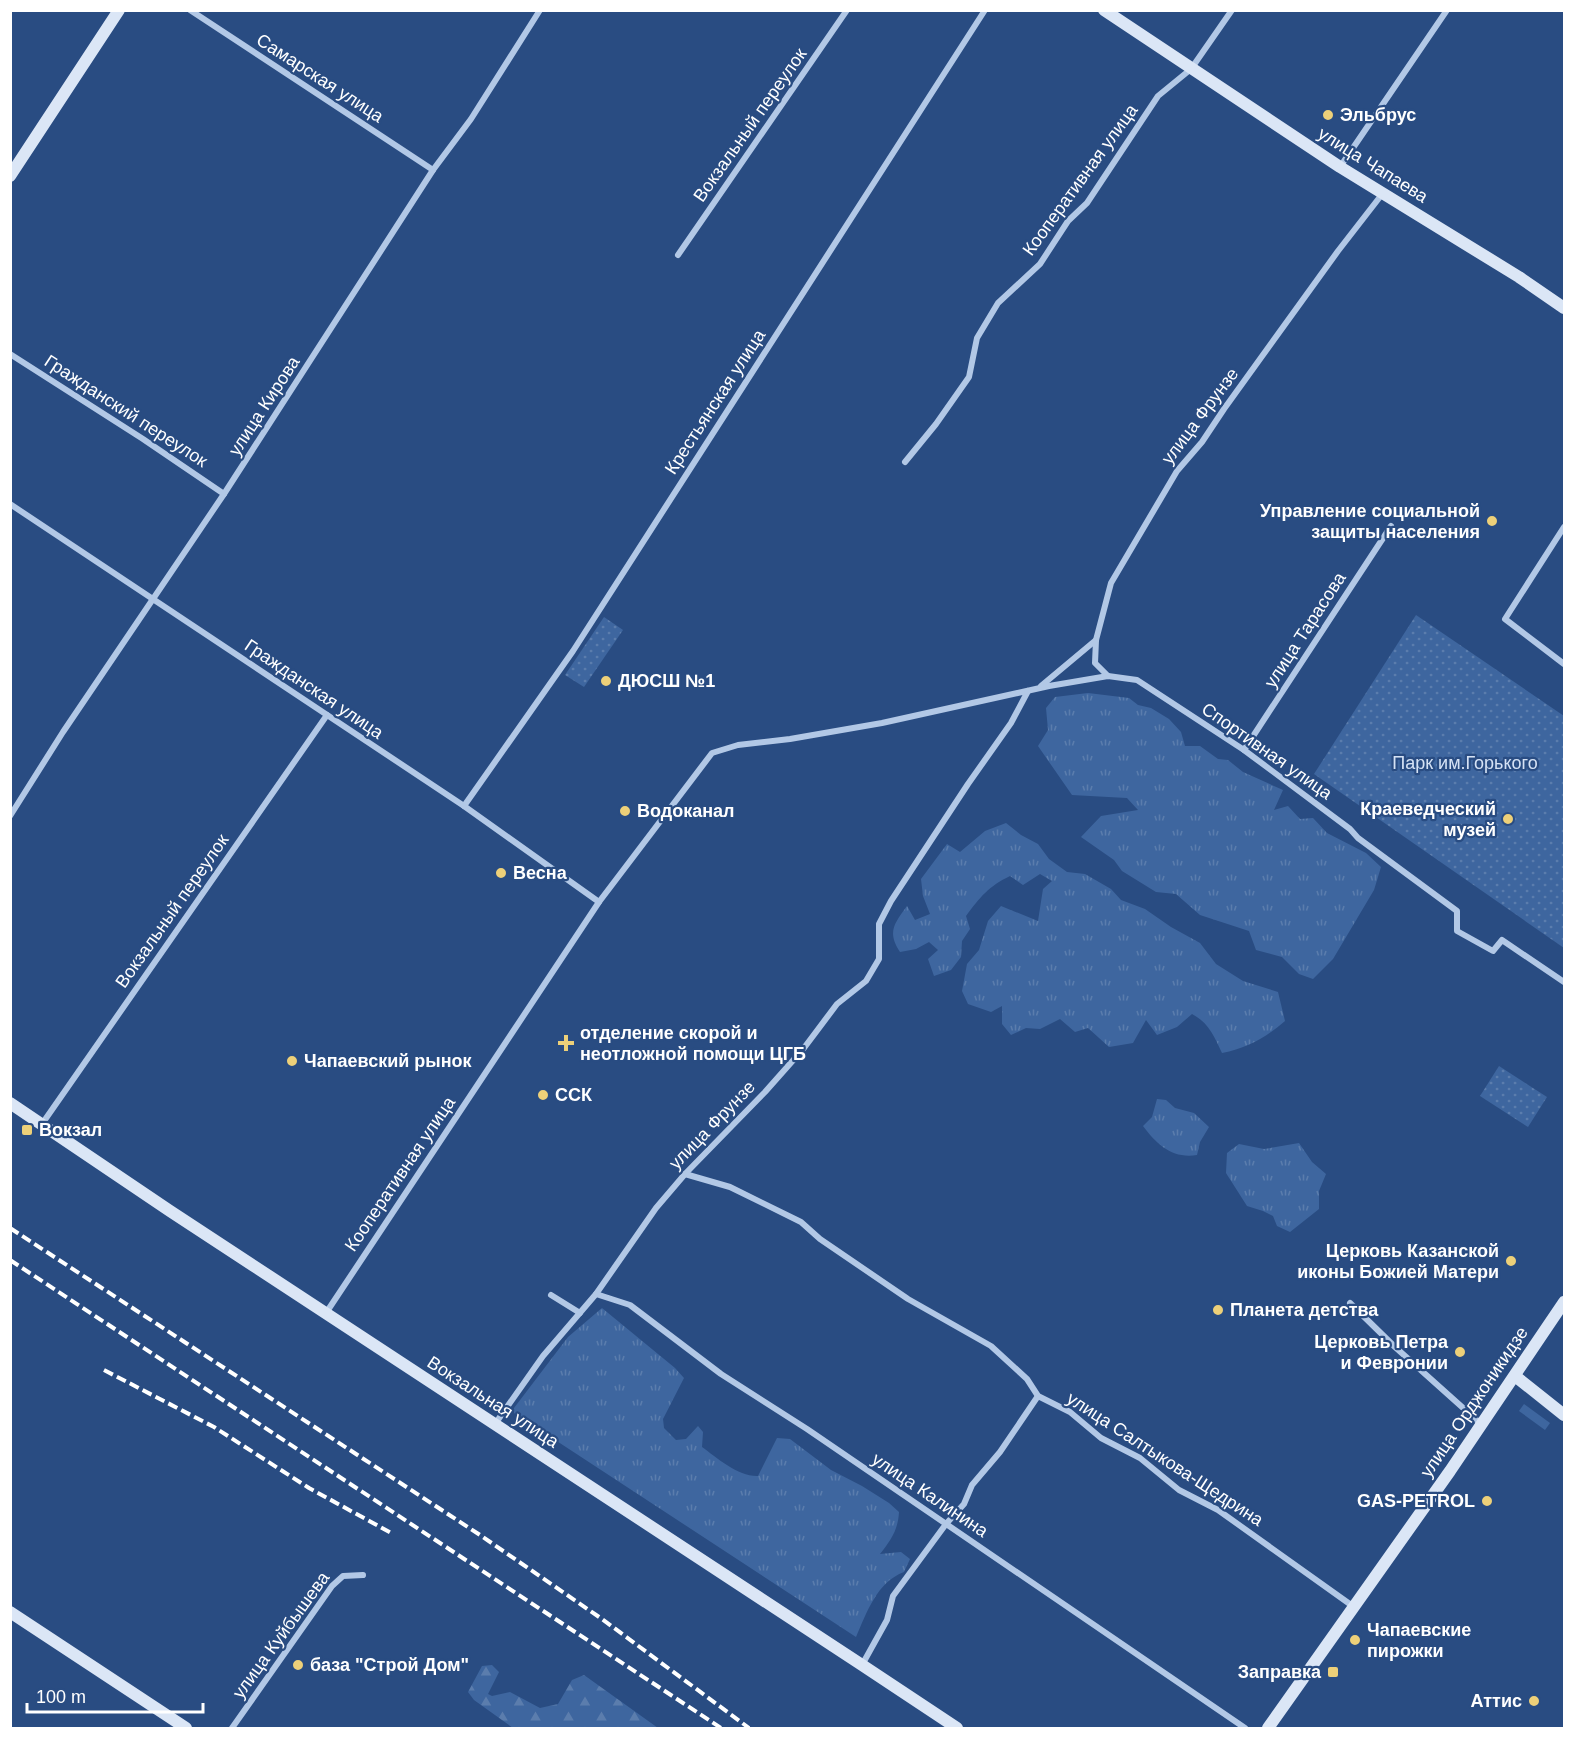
<svg xmlns="http://www.w3.org/2000/svg" width="1575" height="1739" viewBox="0 0 1575 1739" font-family="Helvetica,sans-serif">
  <style>
    .grass { fill: url(#grass-tufts) }
    .forest { fill: url(#forest-firs) }
    .park { fill: url(#park-dots) }
    .lines { fill: none; stroke-linecap: round; stroke-linejoin: round }
    .street { stroke: #b2c8e6; stroke-width: 6 }
    .secondary { stroke: #dbe6f6; stroke-width: 12 }
    .rail { stroke: #fff; stroke-width: 4; stroke-dasharray: 10 4.5; stroke-linecap: butt }
    .poi-dot { fill: #edd079; stroke: #294c82; stroke-width: 2 }
    .labels { text-anchor: middle; dominant-baseline: central; stroke-width: 4.5; stroke-linejoin: round; paint-order: stroke }
    .street-label { font-size: 18px; fill: #fff; stroke: #294c82 }
    .poi-label { font-size: 18px; font-weight: bold; fill: #fff; stroke: #294c82; text-anchor: start }
    .park-label { font-size: 18px; fill: #d5e2f5; stroke: #294c82 }
  </style>
  <defs>
    <pattern id="grass-tufts" width="24" height="20" patternUnits="userSpaceOnUse" patternTransform="scale(1.5)"><rect width="24" height="20" fill="#3e669f"/><path d="M3 7l-1-3M5 7V3M7 7l1-3M15 17l-1-3M17 17v-4M19 17l1-3" fill="none" stroke="#5b7dad"/></pattern>
    <pattern id="forest-firs" width="22" height="20" patternUnits="userSpaceOnUse" patternTransform="scale(1.5)"><rect width="22" height="20" fill="#3e669f"/><path d="M5 1l3.5 6h-7zM16 11l3.5 6h-7z" fill="#5b7dad"/></pattern>
    <pattern id="park-dots" width="8" height="8" patternUnits="userSpaceOnUse" patternTransform="scale(1.5)"><rect width="8" height="8" fill="#3e669f"/><path d="M2 2h.1M6 6h.1" fill="none" stroke="#5b7dad" stroke-width="1.8" stroke-linecap="round"/></pattern>
  </defs>
  <rect width="100%" height="100%" fill="#294c82"/>
  <g class="grass">
    <path d="M 1088,693 L 1129,698 L 1138,705 L 1151,708 L 1169,719 L 1181,732 L 1185,746 L 1200,746 L 1218,759 L 1228,760 L 1243,772 L 1283,790 L 1274,810 L 1288,806 L 1300,819 L 1313,818 L 1327,833 L 1366,853 L 1381,867 L 1374,890 L 1333,959 L 1313,979 L 1299,974 L 1282,957 L 1256,950 L 1249,931 L 1200,915 L 1176,894 L 1156,892 L 1122,871 L 1114,860 L 1081,837 L 1101,816 L 1138,810 L 1127,798 L 1072,795 L 1038,746 L 1048,730 L 1046,708 L 1055,697 Z"/>
    <path d="M 1006,823 L 1021,835 L 1038,844 L 1049,859 L 1067,872 L 1085,874 L 1111,889 L 1121,900 L 1145,909 L 1171,927 L 1200,943 L 1216,964 L 1243,981 L 1278,992 L 1285,1021 C 1265,1038 1247,1048 1222,1053 C 1214,1036 1209,1023 1192,1014 L 1177,1027 L 1157,1035 L 1146,1020 L 1133,1043 L 1109,1047 L 1088,1028 L 1075,1032 L 1060,1019 L 1040,1029 L 1026,1028 L 1011,1035 L 1002,1024 L 1002,1006 L 991,1012 L 968,1004 L 962,991 L 967,964 L 979,950 L 988,921 L 1001,906 L 1038,921 L 1043,889 L 1052,881 L 1040,874 L 1023,885 L 1010,876 C 989,886 980,897 966,916 L 970,929 L 962,941 L 961,957 L 951,970 L 934,976 L 928,959 L 938,950 L 929,942 L 916,949 L 900,952 C 887,932 894,924 907,906 L 915,920 L 930,914 L 923,896 L 921,879 L 947,844 L 960,852 L 985,831 Z"/>
    <path d="M 1157,1099 L 1166,1100 L 1175,1108 L 1194,1113 L 1209,1127 L 1200,1142 L 1197,1155 C 1173,1159 1157,1145 1143,1126 L 1152,1117 Z"/>
    <path d="M 1299,1143 L 1312,1162 L 1326,1174 L 1319,1191 L 1319,1209 L 1290,1232 L 1277,1226 L 1273,1216 L 1263,1211 L 1247,1206 L 1226,1173 L 1227,1153 L 1239,1144 L 1264,1149 Z"/>
    <path d="M 602,1308 L 675,1368 L 684,1378 L 663,1419 L 664,1428 L 676,1440 L 686,1439 L 698,1426 L 703,1432 L 702,1447 C 717,1458 739,1477 758,1476 L 777,1438 L 790,1439 L 831,1470 L 862,1486 L 889,1503 L 899,1512 C 898,1530 891,1540 880,1554 L 901,1552 L 910,1559 L 904,1572 C 877,1582 867,1612 856,1637 L 514,1413 L 514,1408 L 568,1337 Z"/>
    <path d="M 1524,1404 L 1550,1423 L 1545,1430 L 1519,1411 Z"/>
  </g>
  <path class="forest" d="M 492,1665 L 499,1672 L 488,1694 L 492,1696 L 510,1692 L 540,1708 L 558,1704 L 572,1680 L 584,1675 L 658,1728 L 513,1728 L 474,1700 L 468,1692 L 482,1666 Z"/>
  <g class="park">
    <path d="M 1416,615 L 1564,716 L 1564,948 L 1314,774 Z"/>
    <path d="M 604,617 L 623,630 L 584,687 L 565,675 Z"/>
    <path d="M 1499,1066 L 1547,1097 L 1528,1127 L 1480,1096 Z"/>
  </g>
  <g class="lines">
    <g class="street">
      <path d="M 190,10 L 433,170"/>
      <path d="M 1340,167 L 1447,10"/>
      <path d="M 678,255 L 847,10"/>
      <path d="M 10,354 L 143,439 L 224,494"/>
      <path d="M 905,462 L 936,424 L 969,377 L 977,338 L 998,303 L 1040,264 L 1068,221 L 1087,203 L 1158,96 L 1191,69 L 1232,10"/>
      <path d="M 10,504 L 464,806 L 599,902"/>
      <path d="M 1564,527 L 1505,619 L 1564,664"/>
      <path d="M 1108,676 L 1095,663 L 1096,640 L 1111,583 L 1177,471 L 1202,442 L 1224,409 L 1338,251 L 1383,193"/>
      <path d="M 1041,686 L 1096,640"/>
      <path d="M 1244,750 L 1391,526"/>
      <path d="M 464,806 L 573,651 L 985,10"/>
      <path d="M 10,816 L 63,732 L 224,494 L 433,170 L 471,119 L 540,10"/>
      <path d="M 42,1124 L 327,715"/>
      <path d="M 685,1174 L 730,1187 L 801,1222 L 820,1239 L 908,1299 L 991,1346 L 1027,1379 L 1038,1396 L 1070,1412 L 1101,1438 L 1140,1458 L 1179,1490 L 1218,1510 L 1354,1607"/>
      <path d="M 596,1294 L 630,1305 L 721,1374 L 807,1429 L 1245,1728"/>
      <path d="M 551,1295 L 580,1313"/>
      <path d="M 1350,1303 L 1395,1347 L 1481,1424"/>
      <path d="M 326,1313 L 599,902 L 712,753 L 738,745 L 790,739 L 882,723 L 1049,686 L 1108,676 L 1137,680 L 1244,750 L 1350,829 L 1358,838 L 1457,911 L 1457,931 L 1493,951 L 1502,940 L 1564,982"/>
      <path d="M 495,1424 L 543,1356 L 596,1294 L 656,1208 L 685,1174 L 765,1092 L 804,1048 L 837,1004 L 866,981 L 879,959 L 879,924 L 891,901 L 968,784 L 1011,723 L 1028,691"/>
      <path d="M 862,1665 L 887,1620 L 893,1596 L 946,1524 L 964,1504 L 972,1485 L 1000,1452 L 1038,1396"/>
      <path d="M 232,1728 L 332,1586 L 343,1576 L 363,1575"/>
    </g>
    <g class="secondary">
      <path d="M 1104,10 L 1340,167 L 1519,277 L 1564,308"/>
      <path d="M 10,176 L 119,10"/>
      <path d="M 10,1103 L 170,1211 L 862,1665 L 957,1728"/>
      <path d="M 1515,1376 L 1564,1415"/>
      <path d="M 10,1612 L 186,1728"/>
      <path d="M 1268,1728 L 1450,1471 L 1564,1302"/>
    </g>
    <g class="rail">
      <path d="M 10,1228 L 480,1535 L 602,1619 L 749,1728"/>
      <path d="M 10,1260 L 721,1728"/>
      <path d="M 104,1370 L 214,1427 L 309,1488 L 393,1534"/>
    </g>
  </g>
  <g class="poi-dot">
    <circle cx="1328" cy="115" r="6"/>
    <circle cx="1492" cy="521" r="6"/>
    <circle cx="606" cy="681" r="6"/>
    <circle cx="625" cy="811" r="6"/>
    <circle cx="1508" cy="819" r="6"/>
    <circle cx="501" cy="873" r="6"/>
    <path d="M563 1034h6v6h6v6h-6v6h-6v-6h-6v-6h6z"/>
    <circle cx="292" cy="1061" r="6"/>
    <circle cx="543" cy="1095" r="6"/>
    <rect x="21" y="1124" width="12" height="12" rx="3"/>
    <circle cx="1511" cy="1261" r="6"/>
    <circle cx="1218" cy="1310" r="6"/>
    <circle cx="1460" cy="1352" r="6"/>
    <circle cx="1487" cy="1501" r="6"/>
    <circle cx="1355" cy="1640" r="6"/>
    <circle cx="298" cy="1665" r="6"/>
    <rect x="1327" y="1666" width="12" height="12" rx="3"/>
    <circle cx="1534" cy="1701" r="6"/>
  </g>
  <g class="labels">
    <g class="street-label">
      <text transform="translate(320 78) rotate(33)">Самарская улица</text>
      <text transform="translate(750 125) rotate(-55)">Вокзальный переулок</text>
      <text transform="translate(1373 165) rotate(32)">улица Чапаева</text>
      <text transform="translate(1080 180) rotate(-54)">Кооперативная улица</text>
      <text transform="translate(715 402) rotate(-57)">Крестьянская улица</text>
      <text transform="translate(264 406) rotate(-57)">улица Кирова</text>
      <text transform="translate(126 411) rotate(33)">Гражданский переулок</text>
      <text transform="translate(1200 416) rotate(-53)">улица Фрунзе</text>
      <text transform="translate(1305 630) rotate(-57)">улица Тарасова</text>
      <text transform="translate(314 689) rotate(34)">Гражданская улица</text>
      <text transform="translate(1267 751) rotate(35)">Спортивная улица</text>
      <text transform="translate(172 911) rotate(-55)">Вокзальный переулок</text>
      <text transform="translate(712 1125) rotate(-46)">улица Фрунзе</text>
      <text transform="translate(400 1174) rotate(-56)">Кооперативная улица</text>
      <text transform="translate(493 1402) rotate(33)">Вокзальная улица</text>
      <text transform="translate(1474 1402) rotate(-56)">улица Орджоникидзе</text>
      <text transform="translate(1165 1459) rotate(33)">улица Салтыкова-Щедрина</text>
      <text transform="translate(930 1495) rotate(34)">улица Калинина</text>
      <text transform="translate(281 1635) rotate(-54)">улица Куйбышева</text>
    </g>
    <g class="poi-label">
      <text x="1340" y="115">Эльбрус</text>
      <text x="1480" y="511" text-anchor="end">Управление социальной<tspan x="1480" dy="21">защиты населения</tspan></text>
      <text x="618" y="681">ДЮСШ №1</text>
      <text x="1496" y="809" text-anchor="end">Краеведческий<tspan x="1496" dy="21">музей</tspan></text>
      <text x="637" y="811">Водоканал</text>
      <text x="513" y="873">Весна</text>
      <text x="580" y="1033">отделение скорой и<tspan x="580" dy="21">неотложной помощи ЦГБ</tspan></text>
      <text x="304" y="1061">Чапаевский рынок</text>
      <text x="555" y="1095">ССК</text>
      <text x="39" y="1130">Вокзал</text>
      <text x="1499" y="1251" text-anchor="end">Церковь Казанской<tspan x="1499" dy="21">иконы Божией Матери</tspan></text>
      <text x="1230" y="1310">Планета детства</text>
      <text x="1448" y="1342" text-anchor="end">Церковь Петра<tspan x="1448" dy="21">и Февронии</tspan></text>
      <text x="1475" y="1501" text-anchor="end">GAS-PETROL</text>
      <text x="1367" y="1630">Чапаевские<tspan x="1367" dy="21">пирожки</tspan></text>
      <text x="310" y="1665">база "Строй Дом"</text>
      <text x="1321" y="1672" text-anchor="end">Заправка</text>
      <text x="1522" y="1701" text-anchor="end">Аттис</text>
    </g>
    <g class="park-label">
      <text x="1465" y="763">Парк им.Горького</text>
    </g>
  </g>
  <rect width="1575" height="1739" fill="none" stroke="#ffffff" stroke-width="24"/>
  <path d="M27 1703v9h176v-9" fill="none" stroke="#ffffff" stroke-width="3"/>
  <text x="36" y="1703" font-size="18" fill="#ffffff" stroke="#294c82" stroke-width="4.5" paint-order="stroke">100 m</text>
</svg>
